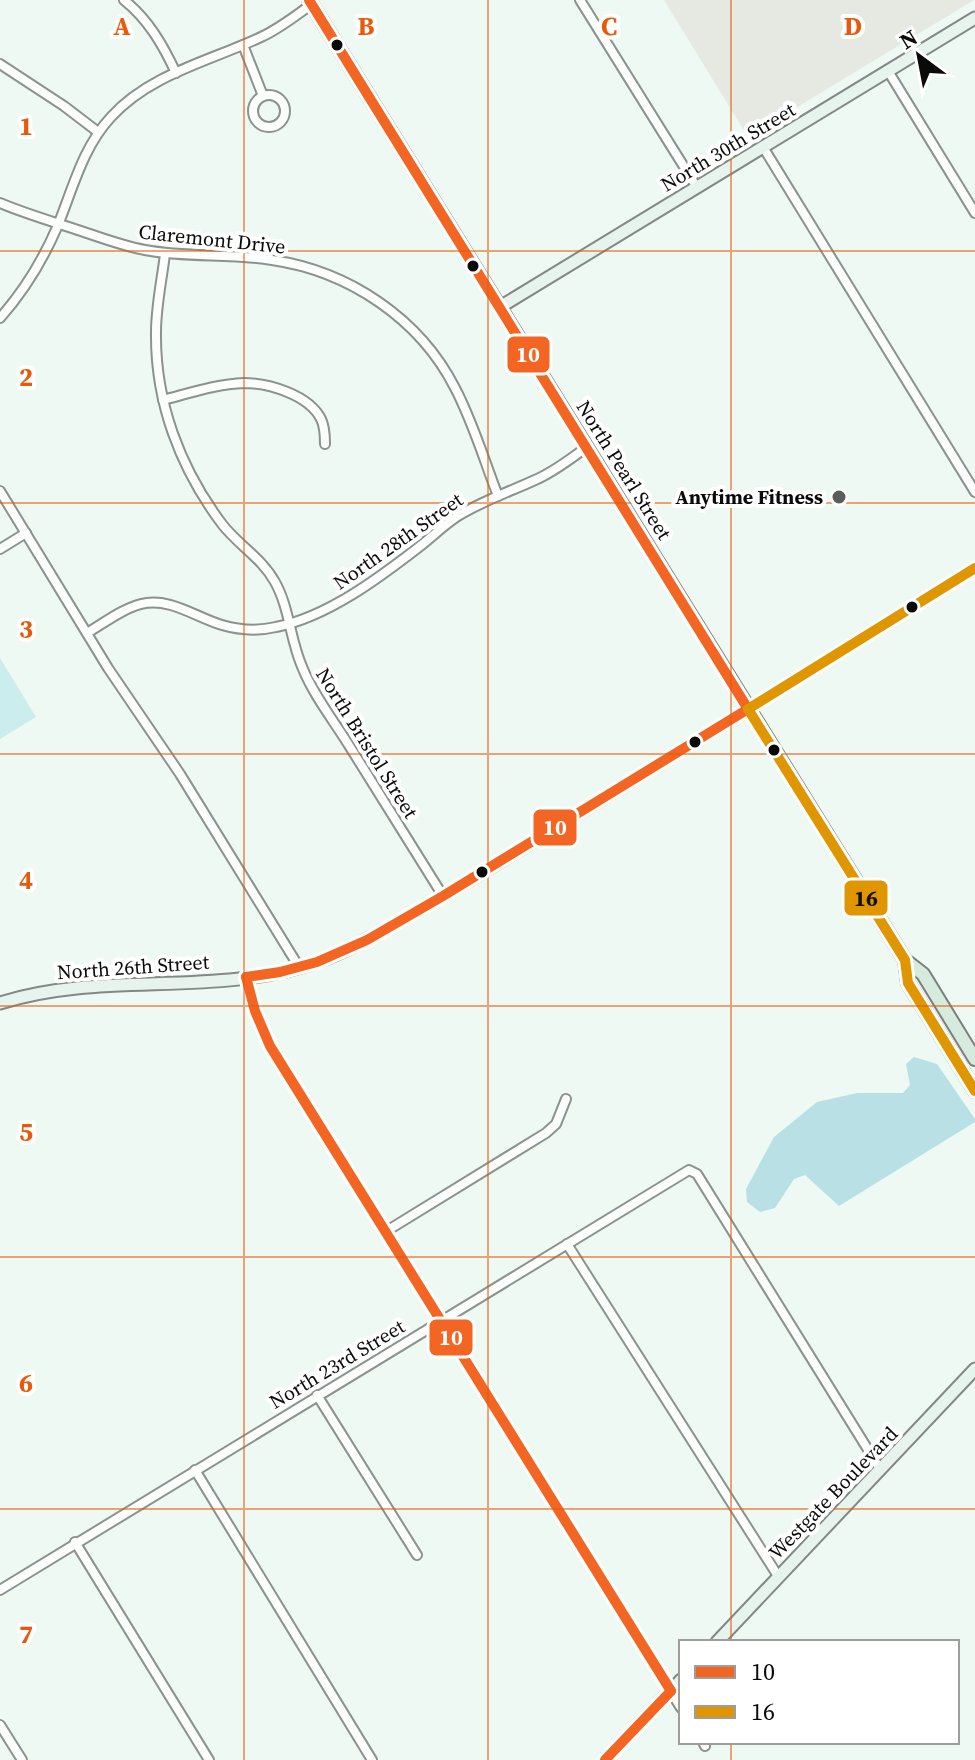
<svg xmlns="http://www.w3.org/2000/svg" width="975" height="1760" viewBox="0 0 975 1760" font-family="'Source Serif 4',serif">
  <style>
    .industrial { fill: #e6e8e2 }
    .green { fill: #cbedee }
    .forest { fill: #b9e1e5 }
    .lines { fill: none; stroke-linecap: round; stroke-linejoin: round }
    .street-casing { stroke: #8c928e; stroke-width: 12 }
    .secondary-casing { stroke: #838885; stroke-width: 15 }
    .primary-casing { stroke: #7a7f7c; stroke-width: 16 }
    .street { stroke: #fcfefd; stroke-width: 8 }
    .secondary { stroke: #e7f4ee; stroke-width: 11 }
    .primary { stroke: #d6ebde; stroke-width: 12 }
    .bus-1-casing { stroke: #fff; stroke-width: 16 }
    .bus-2-casing { stroke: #fff; stroke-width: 16 }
    .bus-1 { stroke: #f26522; stroke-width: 10 }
    .bus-2 { stroke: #df9601; stroke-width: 10 }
    .grid { fill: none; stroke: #e8590c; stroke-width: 2; stroke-opacity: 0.55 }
    .bus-dot { fill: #0a0a0a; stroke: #fff; stroke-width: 3 }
    .poi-dot { fill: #595e5b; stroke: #fff; stroke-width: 3 }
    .labels { text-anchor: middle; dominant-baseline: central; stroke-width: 8; stroke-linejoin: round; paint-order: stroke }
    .street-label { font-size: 20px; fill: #0a0a0a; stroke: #fff }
    .poi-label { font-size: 20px; font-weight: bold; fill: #0a0a0a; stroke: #fff; text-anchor: end }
    .grid-label { font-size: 26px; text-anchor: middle; font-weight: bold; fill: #e8590c; stroke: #fff; stroke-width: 8; stroke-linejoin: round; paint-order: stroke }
    .line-badge { stroke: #fff; stroke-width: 3 }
    .badge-label { font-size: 22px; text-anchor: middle; font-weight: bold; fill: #fff }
    .pale-badge-label { font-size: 22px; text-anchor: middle; font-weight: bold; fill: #111 }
  </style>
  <rect width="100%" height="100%" fill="#edf9f2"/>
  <path class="industrial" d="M 664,0 L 974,0 L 748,137 Z"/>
  <path class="green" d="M 0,658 L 36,717 L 0,739 Z"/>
  <path class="forest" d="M 914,1057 L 937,1064 L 975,1119 L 975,1122 L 839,1206 L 805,1175 L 794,1179 L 775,1208 L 760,1212 L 747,1202 L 746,1189 L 774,1137 L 817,1102 L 857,1093 L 903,1093 L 910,1085 L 906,1064 Z"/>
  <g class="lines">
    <g class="street-casing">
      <g id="street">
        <path d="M 124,0 C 148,19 163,45 176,73"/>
        <path d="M 580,0 L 696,186"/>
        <path d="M 243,45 L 263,96"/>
        <path d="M 0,64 L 64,106 L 98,132"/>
        <path d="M 888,71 L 975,213"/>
        <circle cx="269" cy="111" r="16"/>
        <path d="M 763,147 L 975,492"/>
        <path d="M 0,203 C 26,214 54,222 81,231 C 102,238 123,246 145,250 C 187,258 230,253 272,260 C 349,271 420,319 455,388 C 473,422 484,460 498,496"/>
        <path d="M 165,254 C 162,279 156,306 156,332 C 155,402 180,468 222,524 C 238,545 262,558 275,582 C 290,609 290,641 303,669 C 314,696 334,721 350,747 C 381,797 412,846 443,896"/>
        <path d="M 0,318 C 25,290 43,260 58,225 C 73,188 83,147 111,117 C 150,74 210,61 261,37 C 279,29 295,16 312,4"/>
        <path d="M 163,400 C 190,393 217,384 244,383 C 269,383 309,395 321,419 C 325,427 325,436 325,444"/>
        <path d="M 0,491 L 108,668 L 180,774 L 299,967"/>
        <path d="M 0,549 L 26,533"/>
        <path d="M 87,633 C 104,623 122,609 141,604 C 170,597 195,617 222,625 C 239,630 259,631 276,627 C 327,617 379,578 419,547 C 432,537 444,525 458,516 C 482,501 509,492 535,480 C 554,472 570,459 587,447"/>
        <path d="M 246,977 L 255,1011 L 270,1046 L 681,1708"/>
        <path d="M 385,1232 L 546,1133 L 556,1124 L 566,1099"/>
        <path d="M 567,1244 L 778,1576"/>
        <path d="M 317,1395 L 417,1555"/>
        <path d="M 195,1470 L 372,1760"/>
        <path d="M 75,1542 L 209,1760"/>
        <path d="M 0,1590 L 689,1170 L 697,1174 L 880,1469"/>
        <path d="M 0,1725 L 22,1760"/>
        <path d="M 703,1742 L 705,1746"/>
      </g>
    </g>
    <g class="secondary-casing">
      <g id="secondary">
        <path d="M 500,307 L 975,18"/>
        <path d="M 0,1003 C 103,970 215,998 317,962 C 351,950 382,931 414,913 C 461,886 507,857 553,829 C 694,743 835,655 975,568"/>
        <path d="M 717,1642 L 975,1369"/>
        <path d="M 605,1760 L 681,1680"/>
      </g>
    </g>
    <g class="primary-casing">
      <g id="primary">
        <path d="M 309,0 L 905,960 L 923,974 L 975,1059"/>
        <path d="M 905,960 L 908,983 L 975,1091"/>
      </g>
    </g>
    <use href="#street" class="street"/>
    <use href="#secondary" class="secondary"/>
    <use href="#primary" class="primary"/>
    <g class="bus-1-casing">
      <g id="bus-1">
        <path d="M 309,0 L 748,709"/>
        <path d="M 246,977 L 255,1011 L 270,1046 L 671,1691"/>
        <path d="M 246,977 L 280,972 L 317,962 L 367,940 L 443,896 L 748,709"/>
        <path d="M 605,1760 L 671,1691"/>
      </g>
    </g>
    <g class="bus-2-casing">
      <g id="bus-2">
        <path d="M 748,709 L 905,960 L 908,983 L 975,1091"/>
        <path d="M 748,709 L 975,568"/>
      </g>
    </g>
    <use href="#bus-1" class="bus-1"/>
    <use href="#bus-2" class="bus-2"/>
  </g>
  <path class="grid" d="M 244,0 L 244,1760M 488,0 L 488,1760M 731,0 L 731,1642M 0,251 L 975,251M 0,503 L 975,503M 0,754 L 975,754M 0,1006 L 975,1006M 0,1257 L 975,1257M 0,1509 L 975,1509M 731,1742 L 731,1760"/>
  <g class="bus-dot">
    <circle cx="337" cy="45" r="7"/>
    <circle cx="473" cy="266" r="7"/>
    <circle cx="912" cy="607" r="7"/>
    <circle cx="695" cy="742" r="7"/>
    <circle cx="774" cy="750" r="7"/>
    <circle cx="482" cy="872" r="7"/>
  </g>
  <circle class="poi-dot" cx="839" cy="497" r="8"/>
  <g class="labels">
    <g class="street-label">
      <text transform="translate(728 147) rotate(-31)">North 30th Street</text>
      <text transform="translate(212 239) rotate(6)">Claremont Drive</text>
      <text transform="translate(624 470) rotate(58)">North Pearl Street</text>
      <text transform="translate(398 541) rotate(-35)">North 28th Street</text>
      <text transform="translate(367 743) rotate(58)">North Bristol Street</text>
      <text transform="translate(133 967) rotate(-4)">North 26th Street</text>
      <text transform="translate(337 1364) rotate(-31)">North 23rd Street</text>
      <text transform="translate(833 1493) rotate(-46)">Westgate Boulevard</text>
    </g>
    <g class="poi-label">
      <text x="823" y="497">Anytime Fitness</text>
    </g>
  </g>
  <g class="grid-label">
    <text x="122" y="35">A</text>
    <text x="366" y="35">B</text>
    <text x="609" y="35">C</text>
    <text x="853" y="35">D</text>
    <text x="26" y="135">1</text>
    <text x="26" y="386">2</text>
    <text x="26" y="638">3</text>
    <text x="26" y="889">4</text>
    <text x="26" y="1141">5</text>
    <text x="26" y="1392">6</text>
    <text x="26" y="1643">7</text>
  </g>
  <g class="line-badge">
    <rect x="506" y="335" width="45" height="39" rx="8" fill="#f26522"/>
    <rect x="532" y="808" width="46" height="39" rx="8" fill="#f26522"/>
    <rect x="843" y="879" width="46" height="38" rx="8" fill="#df9601"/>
    <rect x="428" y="1318" width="46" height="39" rx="8" fill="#f26522"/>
  </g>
  <g class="badge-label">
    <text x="528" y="362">10</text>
    <text x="555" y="835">10</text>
    <text x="451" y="1345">10</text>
  </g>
  <g class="pale-badge-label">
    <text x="866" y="906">16</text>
  </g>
  <rect x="679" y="1640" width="280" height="104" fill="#ffffff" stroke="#9d9d9d" stroke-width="2"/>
  <rect x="695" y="1666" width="40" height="12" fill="#f26522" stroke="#9d9d9d" stroke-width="2"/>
  <text x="751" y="1680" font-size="24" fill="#0a0a0a">10</text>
  <rect x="695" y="1706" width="40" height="12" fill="#df9601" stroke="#9d9d9d" stroke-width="2"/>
  <text x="751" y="1720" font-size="24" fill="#0a0a0a">16</text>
  <g transform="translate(919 56) rotate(328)" stroke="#ffffff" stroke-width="6" paint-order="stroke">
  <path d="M0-6L14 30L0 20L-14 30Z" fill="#0a0a0a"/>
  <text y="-12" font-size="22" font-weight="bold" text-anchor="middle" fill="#0a0a0a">N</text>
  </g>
</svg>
